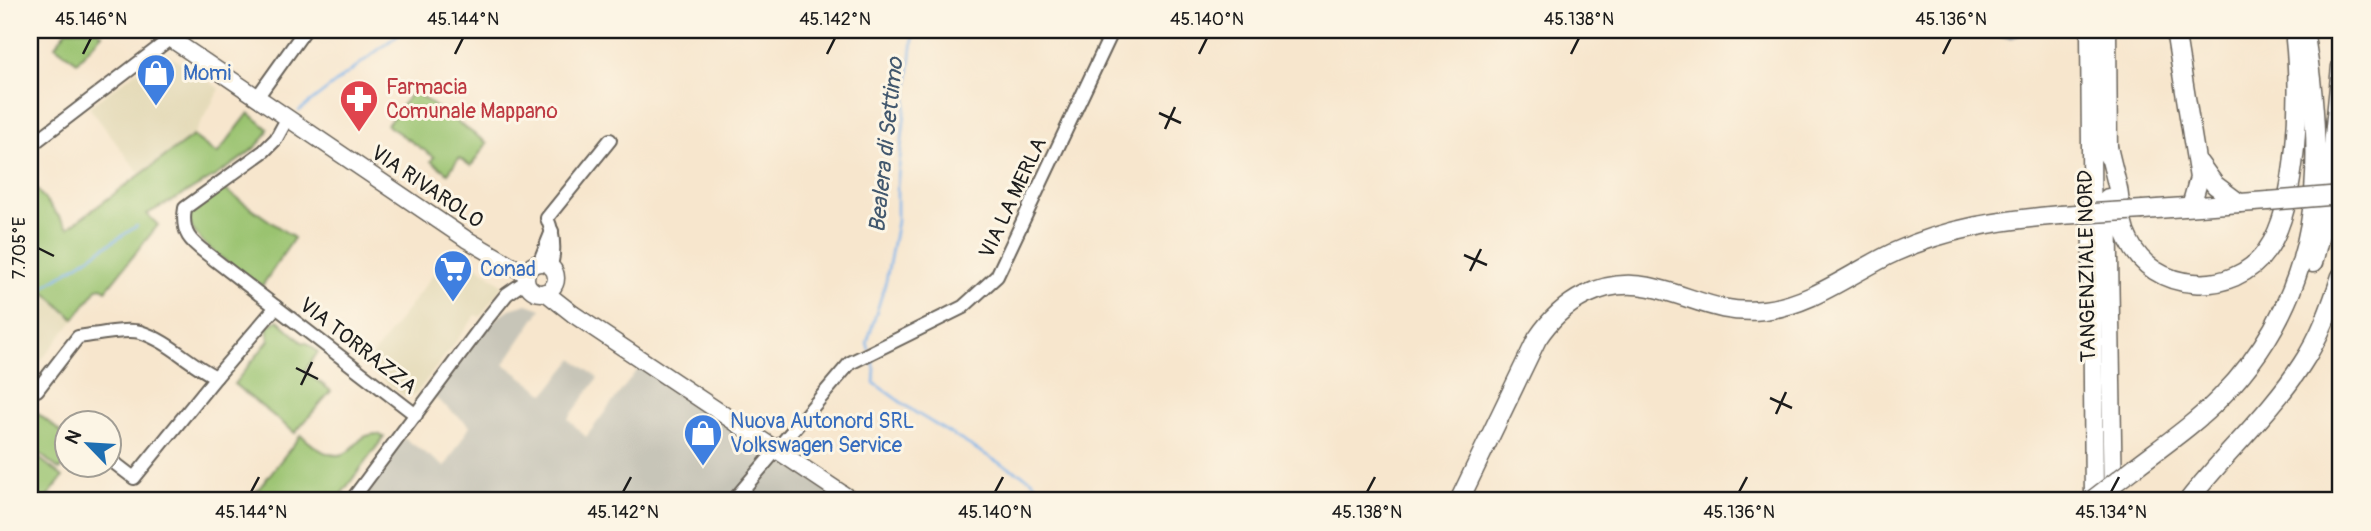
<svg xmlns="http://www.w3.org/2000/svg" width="2371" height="531" viewBox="0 0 2371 531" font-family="Pangolin,sans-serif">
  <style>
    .built { fill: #e5dbba }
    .industrial { fill: #c7c5b8 }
    .green { fill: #9ac370; stroke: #5b7046; stroke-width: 2 }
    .water { fill: #7bb2ea; stroke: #4c6783; stroke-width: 2 }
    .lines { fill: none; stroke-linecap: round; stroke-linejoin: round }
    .stream { stroke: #7bb2ea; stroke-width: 2.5 }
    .minor-casing { stroke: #69635a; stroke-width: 16 }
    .major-casing { stroke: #69635a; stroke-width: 19 }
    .highway-casing { stroke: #69635a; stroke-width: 21 }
    .minor { stroke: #fff; stroke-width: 12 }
    .major { stroke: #fff; stroke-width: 16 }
    .highway { stroke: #fff; stroke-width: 18 }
    .highway-bridge-casing { stroke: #69635a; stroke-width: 21; stroke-linecap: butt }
    .highway-bridge { stroke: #fff; stroke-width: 18 }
    .ticks { fill: none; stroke: #1c1c1c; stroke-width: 2.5 }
    .labels { text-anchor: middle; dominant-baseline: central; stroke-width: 6; stroke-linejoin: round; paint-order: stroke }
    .shop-label { font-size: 21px; fill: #366cbe; stroke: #fcf5e5; text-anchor: start }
    .health-label { font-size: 21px; fill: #be3a42; stroke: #fcf5e5; text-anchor: start }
    .street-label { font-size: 21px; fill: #1c1c1c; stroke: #fcf5e5 }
    .water-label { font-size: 23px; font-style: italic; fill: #42586e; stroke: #fcf5e5 }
    .neatline { fill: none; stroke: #1c1c1c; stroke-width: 2.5 }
    .ticks-label { font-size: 18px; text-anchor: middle; fill: #1c1c1c }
  </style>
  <rect width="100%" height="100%" fill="#fcf5e5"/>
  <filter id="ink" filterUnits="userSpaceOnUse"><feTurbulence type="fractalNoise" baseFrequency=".0143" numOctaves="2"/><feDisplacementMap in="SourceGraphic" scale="14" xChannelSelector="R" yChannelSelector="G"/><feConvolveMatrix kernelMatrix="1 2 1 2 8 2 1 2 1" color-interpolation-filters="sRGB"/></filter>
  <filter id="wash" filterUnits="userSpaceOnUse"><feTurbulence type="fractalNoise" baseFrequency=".00686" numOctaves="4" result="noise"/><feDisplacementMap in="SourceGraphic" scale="28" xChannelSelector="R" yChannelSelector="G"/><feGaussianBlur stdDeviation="1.57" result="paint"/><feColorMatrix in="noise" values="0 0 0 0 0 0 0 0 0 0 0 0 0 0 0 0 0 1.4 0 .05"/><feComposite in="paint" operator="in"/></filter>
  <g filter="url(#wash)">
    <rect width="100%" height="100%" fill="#f7e6cd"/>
    <g class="built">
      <path d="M 163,51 L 220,89 L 193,136 L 139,173 L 89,107 Z"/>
      <path d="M 453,248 L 503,285 L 480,317 L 476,315 L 416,394 L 404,396 L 365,366 Z"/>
      <path d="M 47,294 L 75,319 L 33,370 L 30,383 L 30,305 Z"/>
    </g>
    <path class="industrial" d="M 527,304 L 541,309 L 504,364 L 545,394 L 573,359 L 598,378 L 568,419 L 586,437 L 641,365 L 844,501 L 357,501 L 404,438 L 445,467 L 470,426 L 434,397 L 486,326 L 510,309 Z"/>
    <g class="green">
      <path d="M 67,30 L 96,30 L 102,34 L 77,62 L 55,46 Z"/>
      <path d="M 413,91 L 487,143 L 471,166 L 459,158 L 448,173 L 431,161 L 434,157 L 387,125 Z"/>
      <path d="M 249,113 L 268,129 C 264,154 171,201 147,214 L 158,225 L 106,290 L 102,287 L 98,288 L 74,319 L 46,293 L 30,301 L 30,181 L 68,228 L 193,136 L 217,154 Z"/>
      <path d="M 224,189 L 294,238 L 262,286 C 245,274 175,233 192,211 C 199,202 214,195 224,189 Z"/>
      <path d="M 278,320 L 302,342 L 307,343 L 318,352 L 305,371 L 331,391 L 295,433 L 234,384 L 269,340 L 267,327 Z"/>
      <path d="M 32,409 L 66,436 L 66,461 L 60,470 L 30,446 L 30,411 Z"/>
      <path d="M 378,434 L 384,437 L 336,501 L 249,501 L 301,435 C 313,446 334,464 350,450 C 362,440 360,435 378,434 Z"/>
      <path d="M 30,451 L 63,477 L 44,501 L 35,501 L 30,497 Z"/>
    </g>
    <path class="water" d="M 1933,30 L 2027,30 L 2012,37 Z"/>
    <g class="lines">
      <g class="stream">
        <path d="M 299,111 L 404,30"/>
        <path d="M 30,296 L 137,226"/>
        <path d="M 869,349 L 867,343 L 886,281 L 897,221 L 897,186 L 914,30"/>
        <path d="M 872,359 L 875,369 L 874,383 L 916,413 L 996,461 L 1031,479 L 1050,501"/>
      </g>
    </g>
  </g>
  <g filter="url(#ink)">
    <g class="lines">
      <g class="minor-casing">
        <g id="minor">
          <path d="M 258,96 L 305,30"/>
          <path d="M 288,117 L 276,139 L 264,151 L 185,208 C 180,238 195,244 215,260 L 416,415"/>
          <path d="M 30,146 L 171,38 L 176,30"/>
          <path d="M 539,263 L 552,231"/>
          <path d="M 551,267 C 555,250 554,234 547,218 L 610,140"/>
          <path d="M 37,390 L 78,337 C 94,335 126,328 140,332 C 169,341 189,364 216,377 L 276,307"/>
          <path d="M 108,458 L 134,478 L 216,377"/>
          <path d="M 351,501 L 486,320 L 507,294 L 526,281"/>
          <path d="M 733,501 L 850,363 L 963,307 L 997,276 L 1113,30"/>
        </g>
      </g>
      <g class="major-casing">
        <g id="major">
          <path d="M 158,30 L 466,239 L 526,274"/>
          <circle cx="541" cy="278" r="15"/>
          <path d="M 545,292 L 573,314 L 853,501"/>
        </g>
      </g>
      <g class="highway-casing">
        <g id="highway">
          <path d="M 2090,30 L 2094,501"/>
          <path d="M 2107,30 L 2108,156"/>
          <path d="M 2175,30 L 2199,178 L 2191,206"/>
          <path d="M 2108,147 C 2111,161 2115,175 2118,189 C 2121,207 2120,224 2129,241 C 2141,266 2165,281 2193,283 C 2221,286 2251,274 2267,250 C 2298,207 2301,92 2295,40"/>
          <path d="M 2199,163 L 2215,185 L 2239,203"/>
          <path d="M 2108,198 L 2113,501"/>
          <path d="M 2143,210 L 2268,201"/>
          <path d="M 2313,263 L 2327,207 L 2341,66"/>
          <path d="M 2134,468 C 2164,445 2195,424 2221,397 C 2324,292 2327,166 2304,30"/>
          <path d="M 1459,501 L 1537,339 C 1562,301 1603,277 1650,287 C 1693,296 1717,315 1764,310 C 1812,305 1852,272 1895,252 C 1948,228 2002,220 2060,215"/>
          <path d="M 2188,501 C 2224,454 2270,414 2302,364 C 2320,337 2331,307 2341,276"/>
        </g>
      </g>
      <use href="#minor" class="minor"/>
      <use href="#major" class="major"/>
      <use href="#highway" class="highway"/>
      <g class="highway-bridge-casing">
        <g id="highway-bridge">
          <path d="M 2268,201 L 2341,195"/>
          <path d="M 2060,215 L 2143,210"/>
          <path d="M 2091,501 L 2134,468"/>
        </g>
      </g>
      <use href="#highway-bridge" class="highway-bridge"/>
    </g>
  </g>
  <path class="ticks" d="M 83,54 L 91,38M 455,54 L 463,38M 827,54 L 835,38M 1199,54 L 1207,38M 1571,54 L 1579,38M 1943,54 L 1951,38M 1159,113 L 1181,123M 1165,129 L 1175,107M 38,248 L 54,256M 1464,255 L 1487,265M 1470,271 L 1481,249M 296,368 L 318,379M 301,385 L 312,362M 1770,398 L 1792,408M 1776,414 L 1786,392M 251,492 L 259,477M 623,492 L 631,477M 995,492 L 1003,477M 1367,492 L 1375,477M 1739,492 L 1747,477M 2111,492 L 2119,477"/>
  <defs>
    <g id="shop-pin" transform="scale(2.0125)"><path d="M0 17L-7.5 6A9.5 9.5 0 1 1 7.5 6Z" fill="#3f7fe0" stroke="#fcf5e5"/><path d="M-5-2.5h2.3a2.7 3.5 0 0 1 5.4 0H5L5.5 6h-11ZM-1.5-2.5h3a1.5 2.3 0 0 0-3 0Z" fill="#fff"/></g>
    <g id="pharmacy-pin" transform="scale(2.0125)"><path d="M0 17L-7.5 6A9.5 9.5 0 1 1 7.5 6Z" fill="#e0444e" stroke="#fcf5e5"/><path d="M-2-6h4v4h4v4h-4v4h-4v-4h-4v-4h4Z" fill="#fff"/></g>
    <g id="supermarket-pin" transform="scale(2.0125)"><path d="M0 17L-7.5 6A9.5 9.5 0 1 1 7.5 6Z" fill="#3f7fe0" stroke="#fcf5e5"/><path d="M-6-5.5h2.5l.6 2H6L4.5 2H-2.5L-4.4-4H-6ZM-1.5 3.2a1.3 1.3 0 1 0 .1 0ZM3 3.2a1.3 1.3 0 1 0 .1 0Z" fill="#fff"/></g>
  </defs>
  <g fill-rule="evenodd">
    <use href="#shop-pin" x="156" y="73"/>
    <use href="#pharmacy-pin" x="359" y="99"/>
    <use href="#supermarket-pin" x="453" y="269"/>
    <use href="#shop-pin" x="703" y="433"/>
  </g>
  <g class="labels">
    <g class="shop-label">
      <text x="183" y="73">Momi</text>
      <text x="480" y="269">Conad</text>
      <text x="730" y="421">Nuova Autonord SRL<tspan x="730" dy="24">Volkswagen Service</tspan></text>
    </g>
    <g class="health-label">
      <text x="386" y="87">Farmacia<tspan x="386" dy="24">Comunale Mappano</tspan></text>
    </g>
    <g class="street-label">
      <text transform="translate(427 187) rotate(34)">VIA RIVAROLO</text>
      <text transform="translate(1013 198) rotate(-65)">VIA LA MERLA</text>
      <text transform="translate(2087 266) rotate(-91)">TANGENZIALE NORD</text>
      <text transform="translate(358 346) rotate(38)">VIA TORRAZZA</text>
    </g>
    <g class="water-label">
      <text transform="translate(886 145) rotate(-84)">Bealera di Settimo</text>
    </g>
  </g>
  <rect width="2371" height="531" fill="none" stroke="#fcf5e5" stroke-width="77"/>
  <g transform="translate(88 444) rotate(295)"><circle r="33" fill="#fcf5e5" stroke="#a29e95" stroke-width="2"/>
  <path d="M0-5L12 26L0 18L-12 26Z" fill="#1f6fb2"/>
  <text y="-10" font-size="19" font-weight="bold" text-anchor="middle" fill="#1c1c1c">N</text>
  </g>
  <rect x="38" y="38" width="2294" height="454" class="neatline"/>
  <g class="ticks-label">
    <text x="91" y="25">45.146°N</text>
    <text x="463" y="25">45.144°N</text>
    <text x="835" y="25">45.142°N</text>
    <text x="1207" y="25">45.140°N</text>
    <text x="1579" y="25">45.138°N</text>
    <text x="1951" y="25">45.136°N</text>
    <text transform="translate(19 248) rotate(-90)" y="6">7.705°E</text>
    <text x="251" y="518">45.144°N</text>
    <text x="623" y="518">45.142°N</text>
    <text x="995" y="518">45.140°N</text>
    <text x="1367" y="518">45.138°N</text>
    <text x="1739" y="518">45.136°N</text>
    <text x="2111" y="518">45.134°N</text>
  </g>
</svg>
